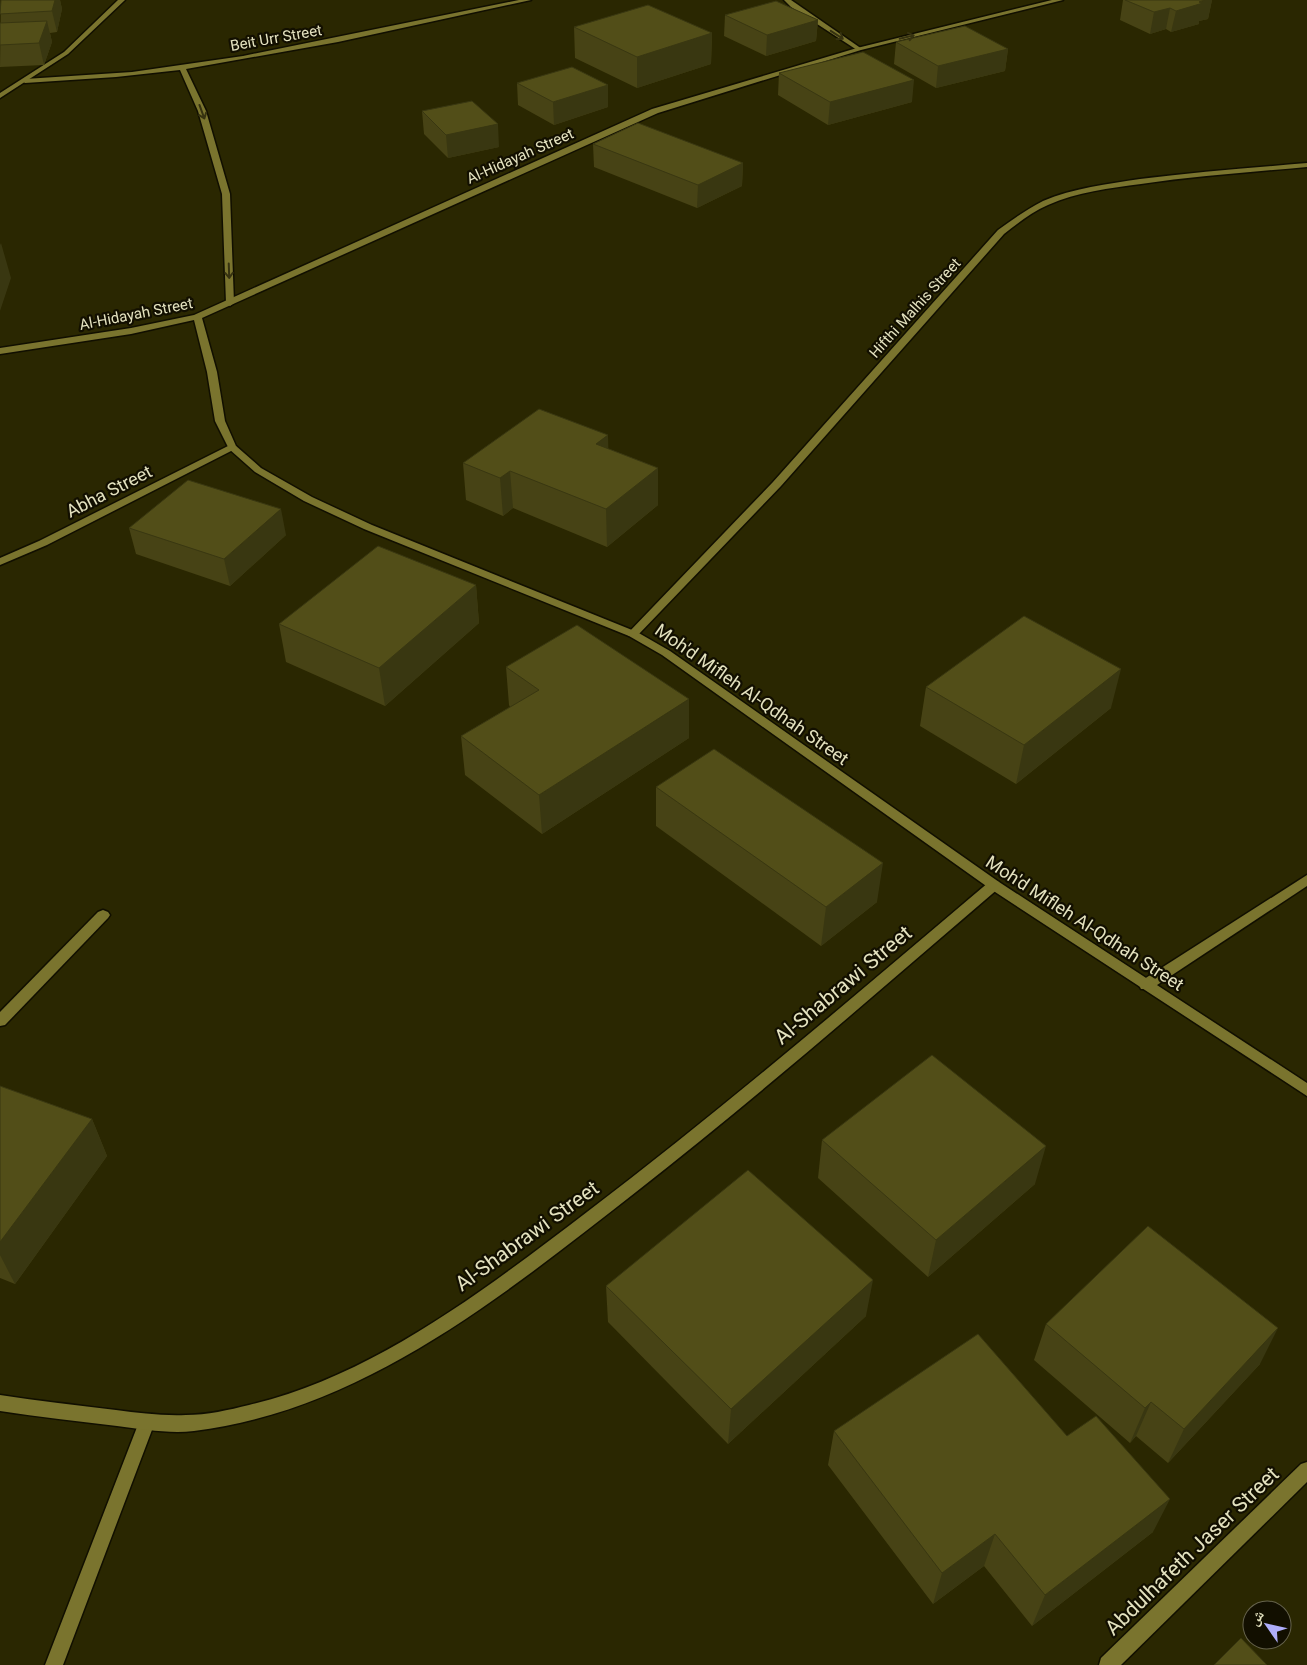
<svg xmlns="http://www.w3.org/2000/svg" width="1307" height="1665" viewBox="0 0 1307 1665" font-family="Roboto,'Noto Naskh Arabic',sans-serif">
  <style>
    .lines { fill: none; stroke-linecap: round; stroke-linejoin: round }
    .lane-casing { stroke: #110f00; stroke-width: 3 }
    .street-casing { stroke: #110f00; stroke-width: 3 }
    .secondary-casing { stroke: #110f00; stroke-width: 3 }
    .lane { fill: #7a742e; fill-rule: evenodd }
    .street { fill: #7a742e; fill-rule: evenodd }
    .secondary { fill: #7a742e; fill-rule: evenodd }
    .wall { fill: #474315 }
    .shaded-wall { fill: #393711 }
    .building { fill: #524e18; stroke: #393711 }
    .oneway { stroke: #363210 }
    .labels { text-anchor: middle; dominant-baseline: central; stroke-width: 4.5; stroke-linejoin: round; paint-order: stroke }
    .far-street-label { font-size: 15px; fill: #e4e2bf; stroke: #120f00 }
    .street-label { font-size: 18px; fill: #e4e2bf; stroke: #120f00 }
    .near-street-label { font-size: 21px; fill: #e4e2bf; stroke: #120f00 }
  </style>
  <rect width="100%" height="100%" fill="#2a2701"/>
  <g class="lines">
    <g class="lane-casing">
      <path id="lane" d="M 147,1414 L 153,1416 L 155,1422 L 63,1665 L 45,1665 L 139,1422 L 141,1416 Z"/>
    </g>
    <g class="street-casing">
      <g id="street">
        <path d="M 519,0 L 531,0 L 338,42 L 186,69 L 206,111 L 230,194 L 234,303 L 230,306 L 226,303 L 222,194 L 198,111 L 180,70 L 116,77 L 25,83 L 22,81 L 25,79 L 132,72 L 243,56 Z"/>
        <path d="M 784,0 L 791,0 L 862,49 L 857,50 L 791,7 Z"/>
        <path d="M 1307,163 L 1307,167 C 1252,172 1196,176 1141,184 C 1110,188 1077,192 1048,205 C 1032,212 1018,223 1004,234 L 781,486 L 637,636 L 629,636 L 627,634 L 629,632 L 773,482 L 998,230 C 1012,220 1027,209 1043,201 C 1073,188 1108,184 1140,179 C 1195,172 1251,168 1307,163 Z"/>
        <path d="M 232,444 L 237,447 L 235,449 L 47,545 L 0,565 L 0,558 L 39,541 Z"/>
        <path d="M 1307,875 L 1307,886 L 1151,989 L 1141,989 L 1139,985 L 1141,981 Z"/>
        <path d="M 994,880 L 999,882 L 1000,885 L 999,888 C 879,991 760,1095 636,1192 C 505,1294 364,1410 194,1431 C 169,1434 142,1429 117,1426 C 78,1421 39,1417 0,1411 L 0,1395 C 39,1401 77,1405 116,1410 C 139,1413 162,1416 186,1415 C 207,1415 229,1410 249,1405 C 374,1376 487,1288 587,1212 C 725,1107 857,994 989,882 Z"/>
        <path d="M 103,910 L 108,912 L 110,915 L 108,918 L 5,1025 L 0,1026 L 0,1012 L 98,912 Z"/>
        <path d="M 1307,1462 L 1307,1482 L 1121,1665 L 1099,1665 L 1101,1658 L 1301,1464 Z"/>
      </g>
    </g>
    <g class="secondary-casing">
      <g id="secondary">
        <path d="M 118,0 L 125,0 L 68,54 L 0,98 L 0,93 L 64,52 Z"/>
        <path d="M 1052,0 L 1063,0 L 861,50 L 658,113 L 202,318 L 217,372 L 225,421 L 236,446 L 261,468 L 312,497 L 372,525 L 637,632 L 670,651 L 999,882 L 1307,1083 L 1307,1096 L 989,888 L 662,655 L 629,636 L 364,529 L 304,501 L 255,472 L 229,449 L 215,421 L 207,372 L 194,320 L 131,334 L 0,354 L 0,348 L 131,328 L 194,315 L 652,109 L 857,48 Z"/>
      </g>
    </g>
    <use href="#lane" class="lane"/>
    <use href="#street" class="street"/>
    <use href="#secondary" class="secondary"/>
  </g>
  <g class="wall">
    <path d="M 1,0 L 60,0 L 62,9 L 57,32 L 50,33 L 52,42 L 44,65 L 0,67 Z"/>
    <path d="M 1123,0 L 1212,0 L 1208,19 L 1199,21 L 1199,24 L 1171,32 L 1166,29 L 1150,34 L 1120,20 Z"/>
    <path d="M 725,15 L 818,20 L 816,41 L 766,56 L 724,36 Z"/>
    <path d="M 574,27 L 712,33 L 711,64 L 637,88 L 575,58 Z"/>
    <path d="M 896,42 L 1008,49 L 1005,71 L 936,88 L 894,64 Z"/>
    <path d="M 779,73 L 912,102 L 828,125 L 778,95 Z"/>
    <path d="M 517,83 L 608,85 L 608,107 L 554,125 L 518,105 Z"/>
    <path d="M 422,111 L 499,147 L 448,158 L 424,134 Z"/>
    <path d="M 593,144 L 743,163 L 742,186 L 697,208 L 594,167 Z"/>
    <path d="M 609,449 L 658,468 L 658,505 L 607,547 L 513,508 L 503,516 L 466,500 L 463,463 Z"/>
    <path d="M 129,528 L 286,535 L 230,586 L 136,554 Z"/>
    <path d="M 476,585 L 479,623 L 385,706 L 286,662 L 279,624 Z"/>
    <path d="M 506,667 L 689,738 L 542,834 L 465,775 L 461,736 L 510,707 L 509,705 Z"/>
    <path d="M 926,687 L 1111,708 L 1016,784 L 920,726 Z"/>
    <path d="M 656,787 L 877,902 L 821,946 L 656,826 Z"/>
    <path d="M 0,1086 L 92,1119 L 107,1156 L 15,1284 L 0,1278 Z"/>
    <path d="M 822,1140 L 1035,1184 L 928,1277 L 818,1178 Z"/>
    <path d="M 606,1286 L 866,1316 L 728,1444 L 608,1322 Z"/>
    <path d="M 1046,1324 L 1260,1364 L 1168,1463 L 1136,1436 L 1130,1443 L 1034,1360 Z"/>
    <path d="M 834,1431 L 1067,1436 L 1153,1532 L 1032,1626 L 984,1566 L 933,1604 L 828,1465 Z"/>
  </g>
  <g class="shaded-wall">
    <path d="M 55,0 L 60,0 L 62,9 L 57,32 L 52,11 Z"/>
    <path d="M 1205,0 L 1212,0 L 1208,19 L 1199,21 L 1199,24 L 1171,32 L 1176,11 Z"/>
    <path d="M 1170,8 L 1166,29 L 1150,34 L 1154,12 Z"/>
    <path d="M 818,20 L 816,41 L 766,56 L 767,35 Z"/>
    <path d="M 47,21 L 52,42 L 44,65 L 39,43 Z"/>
    <path d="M 712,33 L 711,64 L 637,88 L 637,57 Z"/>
    <path d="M 1008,49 L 1005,71 L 936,88 L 938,66 Z"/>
    <path d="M 914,80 L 912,102 L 828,125 L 830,102 Z"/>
    <path d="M 608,85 L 608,107 L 554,125 L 553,102 Z"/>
    <path d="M 498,124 L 499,147 L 448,158 L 446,135 Z"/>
    <path d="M 743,163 L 742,186 L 697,208 L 698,185 Z"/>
    <path d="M 1,243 L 11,278 L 0,311 L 0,245 Z"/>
    <path d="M 608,435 L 609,472 L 596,444 Z"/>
    <path d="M 658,468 L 658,505 L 607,547 L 606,509 Z"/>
    <path d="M 510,471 L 513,508 L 503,516 L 500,478 Z"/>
    <path d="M 281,509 L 286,535 L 230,586 L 224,559 Z"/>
    <path d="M 476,585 L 479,623 L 385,706 L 379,668 Z"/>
    <path d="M 1121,669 L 1111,708 L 1016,784 L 1024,745 Z"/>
    <path d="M 689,699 L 689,738 L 542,834 L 539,795 Z"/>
    <path d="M 883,863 L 877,902 L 821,946 L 826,907 Z"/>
    <path d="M 92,1119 L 107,1156 L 15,1284 L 0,1255 L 0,1242 Z"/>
    <path d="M 1046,1146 L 1035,1184 L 928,1277 L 936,1240 Z"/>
    <path d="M 873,1280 L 866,1316 L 728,1444 L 731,1409 Z"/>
    <path d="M 1278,1328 L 1260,1364 L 1168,1463 L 1184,1429 Z"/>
    <path d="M 1151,1402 L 1136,1436 L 1130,1443 L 1145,1408 Z"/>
    <path d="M 1170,1499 L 1153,1532 L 1032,1626 L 1045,1595 Z"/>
    <path d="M 995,1534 L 984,1566 L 933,1604 L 942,1573 Z"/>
  </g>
  <g class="building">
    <path d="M 1,0 L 55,0 L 52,11 L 0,14 Z"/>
    <path d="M 1125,0 L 1205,0 L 1199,2 L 1203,3 L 1176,11 L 1170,8 L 1154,12 Z"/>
    <path d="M 776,1 L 818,20 L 767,35 L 725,15 Z"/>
    <path d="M 648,5 L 712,33 L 637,57 L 574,27 Z"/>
    <path d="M 47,21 L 39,43 L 0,45 L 0,23 Z"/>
    <path d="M 965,26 L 1008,49 L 938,66 L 896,42 Z"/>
    <path d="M 863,52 L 914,80 L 830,102 L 779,73 Z"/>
    <path d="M 572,67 L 608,85 L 553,102 L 517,83 Z"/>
    <path d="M 472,101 L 498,124 L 446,135 L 422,111 Z"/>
    <path d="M 638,123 L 743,163 L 698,185 L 593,144 Z"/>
    <path d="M 539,409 L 608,435 L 596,444 L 658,468 L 606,509 L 510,471 L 500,478 L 463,463 Z"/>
    <path d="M 188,480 L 281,509 L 224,559 L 129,528 Z"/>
    <path d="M 378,546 L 476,585 L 379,668 L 279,624 Z"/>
    <path d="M 1024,616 L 1121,669 L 1024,745 L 926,687 Z"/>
    <path d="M 577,625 L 689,699 L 539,795 L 461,736 L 539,690 L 506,667 Z"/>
    <path d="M 714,749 L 883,863 L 826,907 L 656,787 Z"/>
    <path d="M 932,1055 L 1046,1146 L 936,1240 L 822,1140 Z"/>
    <path d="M 0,1086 L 92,1119 L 0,1242 Z"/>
    <path d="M 748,1170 L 873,1280 L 731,1409 L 606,1286 Z"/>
    <path d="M 1148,1226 L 1278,1328 L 1184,1429 L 1151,1402 L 1145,1408 L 1046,1324 Z"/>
    <path d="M 978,1334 L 1067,1436 L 1096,1416 L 1170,1499 L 1045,1595 L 995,1534 L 942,1573 L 834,1431 Z"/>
    <path d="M 1241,1638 L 1267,1665 L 1214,1665 Z"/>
  </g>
  <defs><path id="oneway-shaft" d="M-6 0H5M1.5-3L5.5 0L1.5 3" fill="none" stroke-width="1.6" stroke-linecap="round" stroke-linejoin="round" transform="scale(1.25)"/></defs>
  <g class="oneway">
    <use href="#oneway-shaft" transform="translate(837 35) rotate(33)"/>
    <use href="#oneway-shaft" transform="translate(907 37) rotate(-14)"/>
    <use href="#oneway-shaft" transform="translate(202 112) rotate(70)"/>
    <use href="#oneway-shaft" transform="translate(229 271) rotate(88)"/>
  </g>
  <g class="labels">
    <g class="far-street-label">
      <text transform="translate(276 38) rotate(-10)">Beit Urr Street</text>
      <text transform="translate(520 156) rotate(-24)">Al-Hidayah Street</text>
      <text transform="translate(915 308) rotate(-48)">Hifthi Malhis Street</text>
      <text transform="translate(136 314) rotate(-11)">Al-Hidayah Street</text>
    </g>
    <g class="street-label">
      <text transform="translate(109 491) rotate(-27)">Abha Street</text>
      <text transform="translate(752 694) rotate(35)">Moh'd Mifleh Al-Qdhah Street</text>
      <text transform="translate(1085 923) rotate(33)">Moh'd Mifleh Al-Qdhah Street</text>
    </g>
    <g class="near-street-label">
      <text transform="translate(843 985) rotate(-40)">Al-Shabrawi Street</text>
      <text transform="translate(527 1236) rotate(-36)">Al-Shabrawi Street</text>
      <text transform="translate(1192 1551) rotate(-44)">Abdulhafeth Jaser Street</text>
    </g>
  </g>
  <g transform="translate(1267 1625) rotate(304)"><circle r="24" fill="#120f00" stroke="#66634c"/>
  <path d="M0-4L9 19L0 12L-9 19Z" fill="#afaefa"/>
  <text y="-8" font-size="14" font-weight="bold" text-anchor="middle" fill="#e4e2bf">ش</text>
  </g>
</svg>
